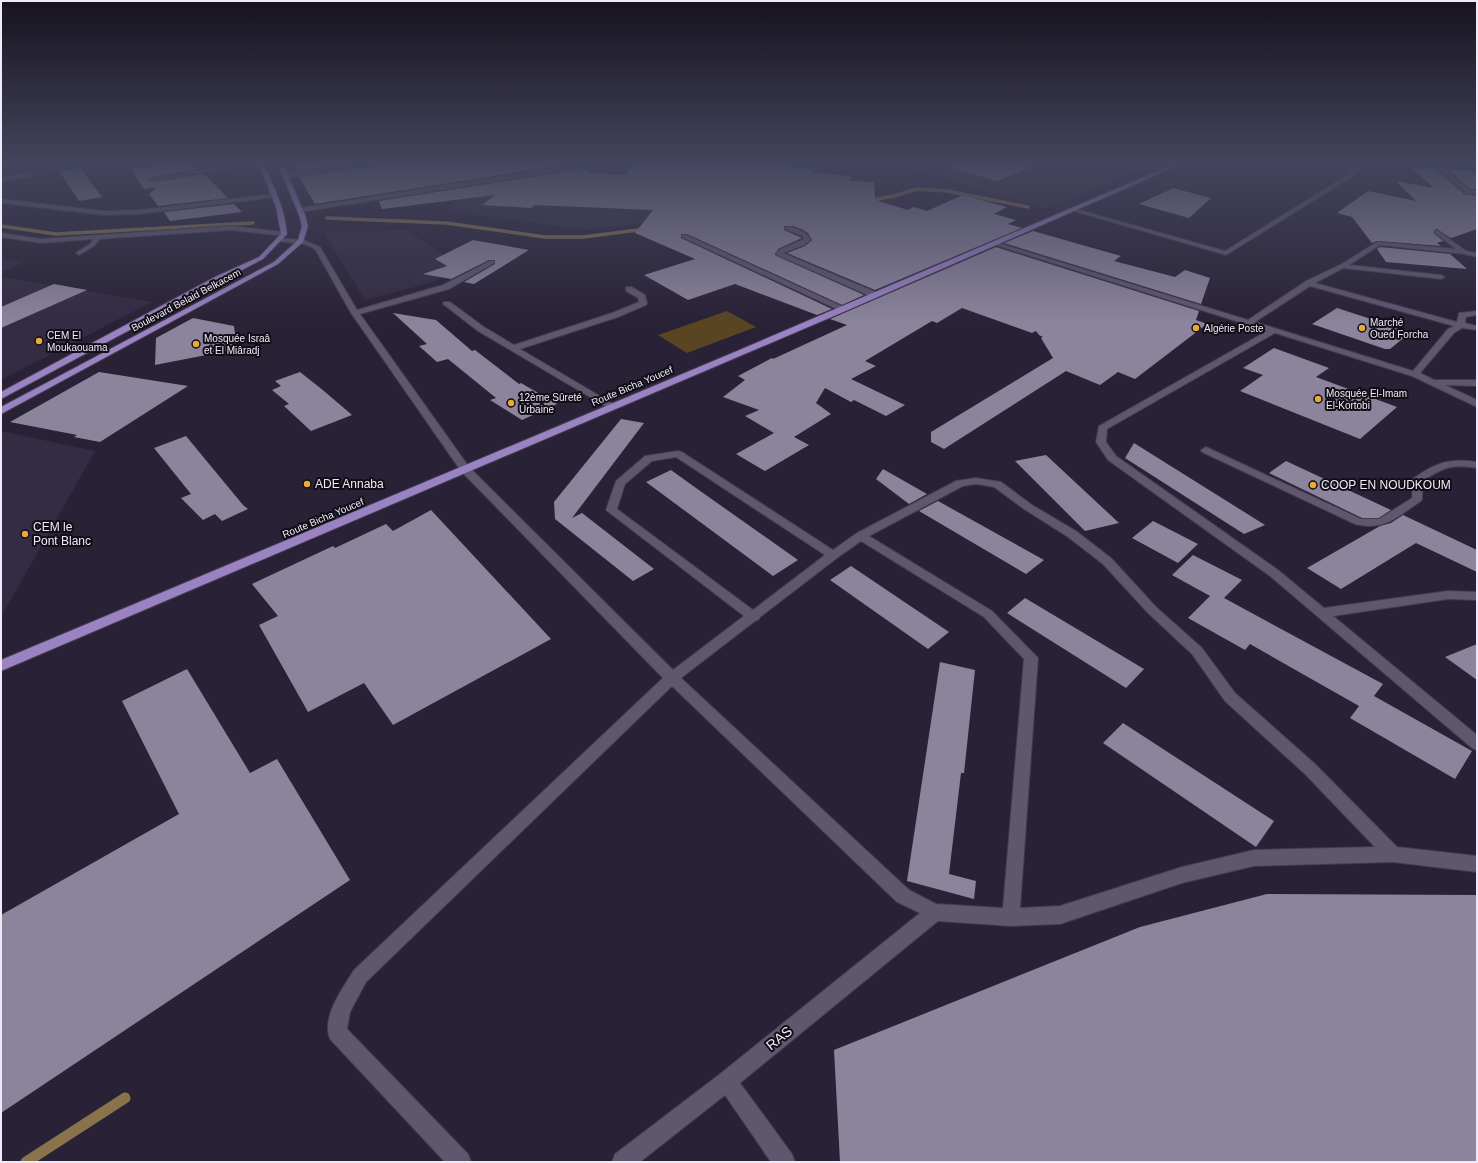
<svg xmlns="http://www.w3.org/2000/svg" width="1478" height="1163" viewBox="0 0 1478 1163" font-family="Helvetica,sans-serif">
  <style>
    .built { fill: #342b44 }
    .green { fill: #594522 }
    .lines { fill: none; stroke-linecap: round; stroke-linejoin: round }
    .stream-far1 { stroke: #88734a; stroke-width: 3.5 }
    .stream { stroke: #88734a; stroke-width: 11 }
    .building { fill: #8c849d }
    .minor-casing { stroke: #423c4d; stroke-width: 2 }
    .major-casing { stroke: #423c4d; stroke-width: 2 }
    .path { stroke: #797384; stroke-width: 1; stroke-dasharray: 1 1; stroke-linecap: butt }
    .minor { fill: #5f576e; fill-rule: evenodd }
    .major { fill: #9a82c3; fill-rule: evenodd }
    .poi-dot { fill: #e8ab37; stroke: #100d16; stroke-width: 1.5 }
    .labels { text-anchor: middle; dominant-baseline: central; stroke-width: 4; stroke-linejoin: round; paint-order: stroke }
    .far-street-label { font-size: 10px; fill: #eeeaf7; stroke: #100d16 }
    .far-poi-label { font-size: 10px; fill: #eeeaf7; stroke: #100d16; text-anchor: start }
    .poi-label { font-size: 12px; fill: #eeeaf7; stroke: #100d16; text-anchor: start }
    .near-street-label { font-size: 14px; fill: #eeeaf7; stroke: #100d16 }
  </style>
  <rect width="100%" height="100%" fill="#292236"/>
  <g class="built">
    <path d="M 612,162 L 791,162 L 868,181 L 866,196 L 585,230 L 451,211 L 454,201 L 509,188 L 512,178 Z"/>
    <path d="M 890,162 L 1161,162 L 1045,209 Z"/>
    <path d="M 405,230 L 460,265 L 433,282 L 365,300 L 324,233 Z"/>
    <path d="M 1,258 L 25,262 L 1,272 Z"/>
    <path d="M 1,277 L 2,277 L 152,302 L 1,380 Z"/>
    <path d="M 1,431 L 95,451 L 1,617 Z"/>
  </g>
  <path class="green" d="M 727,311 L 756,327 L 687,353 L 658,335 Z"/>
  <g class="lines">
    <g class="stream-far1">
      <path d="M 867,201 L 894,196 L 916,189 L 947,191 L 1028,207"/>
      <path d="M 327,218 L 446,223 L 545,237 L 583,237 L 646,229"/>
      <path d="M 1,226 L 56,234 L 253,223"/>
    </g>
    <path class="stream" d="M 26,1162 L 125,1098"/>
  </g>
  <g class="building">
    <path d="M 178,162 L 192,162 L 199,169 L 149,178 L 148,179 L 152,182 L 204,174 L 228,198 L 158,206 L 149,194 L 157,187 L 144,189 L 131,169 Z"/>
    <path d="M 291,162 L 371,162 L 296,171 Z"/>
    <path d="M 393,162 L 575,162 L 577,163 L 315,204 L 299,177 L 392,163 Z"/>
    <path d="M 635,162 L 715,165 L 717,162 L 796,163 L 794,167 L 814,168 L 812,173 L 851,176 L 849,181 L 874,182 L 875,200 L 908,210 L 914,207 L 927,211 L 963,195 L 1007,207 L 994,214 L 1016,220 L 1008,224 L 1022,228 L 875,290 L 787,253 L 805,246 L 812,240 L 808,233 L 801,229 L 793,226 L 784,226 L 784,230 L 802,238 L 778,249 L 775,255 L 864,295 L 842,305 L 687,234 L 681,234 L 681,238 L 832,309 L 817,315 L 735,284 L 688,300 L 644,275 L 695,259 L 635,233 L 653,210 L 534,205 L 531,208 L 482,205 L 495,195 L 382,209 L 379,201 L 584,169 L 590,173 L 625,175 Z"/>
    <path d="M 949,162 L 1042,162 L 998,181 L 948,168 Z"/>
    <path d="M 1408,165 L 1434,167 L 1464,194 L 1477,196 L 1477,229 L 1451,238 L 1436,229 L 1434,233 L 1443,241 L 1437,243 L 1441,246 L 1377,241 L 1372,243 L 1352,217 L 1337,213 L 1368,191 L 1416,201 L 1396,181 L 1434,188 Z"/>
    <path d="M 80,168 L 102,197 L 79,201 L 59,171 Z"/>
    <path d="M 1447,169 L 1469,170 L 1477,176 L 1477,189 L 1470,189 Z"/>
    <path d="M 1173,188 L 1211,198 L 1189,218 L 1139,204 Z"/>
    <path d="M 234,204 L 242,212 L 170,221 L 164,212 Z"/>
    <path d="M 1033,231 L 1121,256 L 1114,261 L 1175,277 L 1185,270 L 1210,278 L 1201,304 L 1004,243 Z"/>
    <path d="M 473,240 L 529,250 L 474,284 L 464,282 L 495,264 L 495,260 L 489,260 L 451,279 L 423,274 L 447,266 L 435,259 Z"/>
    <path d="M 996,247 L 1199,311 L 1196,320 L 1207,324 L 1135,379 L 1118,372 L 1100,385 L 1066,371 L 944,449 L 931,442 L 931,432 L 1053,358 L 1041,338 L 1043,337 L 1039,335 L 1036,331 L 1032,333 L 962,308 L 937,323 L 932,321 L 865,361 L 876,366 L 851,379 L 905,405 L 886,416 L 854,400 L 851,402 L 825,388 L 816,403 L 831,414 L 794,437 L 809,445 L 765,471 L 736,454 L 774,433 L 745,416 L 759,410 L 723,397 L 745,380 L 738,376 L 772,358 L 773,359 L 847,325 L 830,319 Z"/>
    <path d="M 1380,247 L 1450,254 L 1467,269 L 1386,262 L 1377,249 Z"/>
    <path d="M 54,284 L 87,290 L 1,328 L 1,307 Z"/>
    <path d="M 1337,308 L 1411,332 L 1390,349 L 1385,349 L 1312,324 Z"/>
    <path d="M 393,313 L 436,320 L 472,351 L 475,350 L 519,384 L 521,383 L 557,404 L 522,420 L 490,400 L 496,398 L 448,359 L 437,362 L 419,346 L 427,344 Z"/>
    <path d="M 193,318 L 234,326 L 237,349 L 155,365 L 156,338 Z"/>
    <path d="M 1274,348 L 1329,368 L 1316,377 L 1397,407 L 1360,439 L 1240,391 L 1263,375 L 1243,368 Z"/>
    <path d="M 99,372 L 188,386 L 100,442 L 74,437 L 77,435 L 10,422 Z"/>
    <path d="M 300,372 L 324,391 L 352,415 L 311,431 L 284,406 L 289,404 L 272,390 L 281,386 L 275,381 Z"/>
    <path d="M 621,419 L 644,423 L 572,518 L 582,513 L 654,569 L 633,581 L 555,519 L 554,502 Z"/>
    <path d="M 186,436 L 243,505 L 248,509 L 222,521 L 215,514 L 203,520 L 181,498 L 191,494 L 154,448 Z"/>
    <path d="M 1134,443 L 1265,525 L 1244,534 L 1125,458 Z"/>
    <path d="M 1046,455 L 1119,523 L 1085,531 L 1015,461 Z"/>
    <path d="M 1286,461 L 1391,510 L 1379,518 L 1362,518 L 1269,473 Z"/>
    <path d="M 883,469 L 927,494 L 909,504 L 876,479 Z"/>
    <path d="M 671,470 L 696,488 L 798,560 L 773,576 L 646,482 Z"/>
    <path d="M 938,501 L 1044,560 L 1026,574 L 919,511 Z"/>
    <path d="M 431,510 L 551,639 L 393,725 L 364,683 L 308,712 L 259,625 L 278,616 L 252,584 L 333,546 L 335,548 L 386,524 L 393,531 Z"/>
    <path d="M 1403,515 L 1477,550 L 1477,572 L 1416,543 L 1341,589 L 1307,568 L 1380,526 L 1391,523 Z"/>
    <path d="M 1153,521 L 1198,544 L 1178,563 L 1132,538 Z"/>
    <path d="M 1193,555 L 1242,580 L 1224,598 L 1383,684 L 1374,696 L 1472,751 L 1455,779 L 1350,718 L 1359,706 L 1250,644 L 1245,650 L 1188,618 L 1210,596 L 1172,575 Z"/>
    <path d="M 851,566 L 949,632 L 928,649 L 830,580 Z"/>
    <path d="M 1025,598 L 1144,669 L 1126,688 L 1007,613 Z"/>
    <path d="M 1477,644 L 1477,680 L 1445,657 Z"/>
    <path d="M 940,662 L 975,670 L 964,773 L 961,773 L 949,874 L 976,881 L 974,899 L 907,881 Z"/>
    <path d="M 187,669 L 250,773 L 277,759 L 350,880 L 1,1113 L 1,915 L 179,814 L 122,701 Z"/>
    <path d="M 1123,723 L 1274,821 L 1256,847 L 1103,743 Z"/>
    <path d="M 1267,894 L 1477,895 L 1477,1162 L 840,1162 L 834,1050 L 1140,927 Z"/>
  </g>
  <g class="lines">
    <g class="minor-casing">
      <g id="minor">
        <path d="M 1,162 L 19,162 L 1,166 Z"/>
        <path d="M 253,162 L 264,162 L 152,181 L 149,179 Z"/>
        <path d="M 380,162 L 392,162 L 285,178 L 282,176 L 285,174 Z"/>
        <path d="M 586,162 L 591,162 L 593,164 L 581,168 L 300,212 L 297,210 L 300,208 L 581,164 L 586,163 Z"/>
        <path d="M 1359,162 L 1365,162 L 1353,176 L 1226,255 L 1067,209 L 1072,208 L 1225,251 L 1349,174 Z"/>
        <path d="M 1431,162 L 1436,162 L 1469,190 L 1477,191 L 1477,195 L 1465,193 Z"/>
        <path d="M 31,173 L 33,174 L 33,176 L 1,181 L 1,177 Z"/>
        <path d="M 273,194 L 275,195 L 275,197 L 139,214 L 104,215 L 1,203 L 1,199 L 104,211 L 139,210 Z"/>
        <path d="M 231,226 L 284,232 L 287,234 L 284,236 L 231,230 L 100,239 L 94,246 L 79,255 L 76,253 L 77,252 L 90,244 L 93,239 L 41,243 L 1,237 L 1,233 L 41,239 Z"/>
        <path d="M 785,227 C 794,226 807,232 811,240 L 804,245 L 783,253 L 878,293 L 878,297 L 872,297 L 777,255 L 776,254 L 779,250 L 804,239 L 803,236 L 785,229 Z"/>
        <path d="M 1437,230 L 1466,251 L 1477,253 L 1477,257 L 1464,254 L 1380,245 L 1349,265 L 1441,275 L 1445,277 L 1441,279 L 1343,268 L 1315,283 L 1457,322 L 1459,313 L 1477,311 L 1477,315 L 1466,317 L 1465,323 L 1477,326 L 1477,330 L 1462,328 L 1454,333 L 1420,373 L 1434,380 L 1477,380 L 1477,386 L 1445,385 L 1477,400 L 1477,407 L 1412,376 L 1275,333 L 1107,429 L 1106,442 L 1116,456 L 1278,570 L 1324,608 L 1448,591 L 1477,592 L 1477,600 L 1448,599 L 1333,616 L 1477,735 L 1477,750 L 1472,748 L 1270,576 L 1108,460 L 1096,442 L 1099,426 L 1267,331 L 993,244 L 998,243 L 1248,320 L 1306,281 L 1340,265 L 1377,242 L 1456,249 L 1435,233 L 1435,231 ZM 1310,286 L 1454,326 L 1448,329 L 1413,371 L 1255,322 Z"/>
        <path d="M 682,235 L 686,235 L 848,309 L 844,311 L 841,311 L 682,237 Z"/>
        <path d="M 278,238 L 304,240 L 320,247 L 357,310 L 443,285 L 490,261 L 494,261 L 494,263 L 449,289 L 360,314 L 469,467 L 673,670 L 744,616 L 606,510 L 616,481 L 645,456 L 678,451 L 682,452 L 833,550 L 857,533 L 956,481 L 976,478 L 1001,482 L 1032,505 L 1076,531 L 1111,558 L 1156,607 L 1202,648 L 1235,693 L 1315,764 L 1397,847 L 1477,856 L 1477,872 L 1393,862 L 1254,866 L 1182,883 L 1060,924 L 1011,926 L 938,921 L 740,1083 L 792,1154 L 795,1162 L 771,1162 L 725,1095 L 640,1162 L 612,1162 L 615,1154 L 720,1074 L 920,913 L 897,902 L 672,686 L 366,982 L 350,1012 L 347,1029 L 468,1154 L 471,1162 L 445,1162 L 330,1039 C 321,1017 343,988 354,970 L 663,678 L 461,471 L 351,313 L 315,249 L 304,244 L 276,241 L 275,240 ZM 676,457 L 825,555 L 753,610 L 617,509 L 625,484 L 652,461 ZM 976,484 L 994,487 L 1024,509 L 1068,537 L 1103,564 L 1148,613 L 1192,654 L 1225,701 L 1305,774 L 1375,847 L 1254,850 L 1182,867 L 1060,906 L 1020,908 L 1038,658 L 992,611 L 869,536 L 963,486 ZM 861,541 L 984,617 L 1024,659 L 1003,908 L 936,904 L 909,890 L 681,678 L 755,621 L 758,620 L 760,617 L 837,558 Z"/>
        <path d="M 626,287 L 632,287 L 645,295 L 647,303 L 646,305 L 618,317 L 520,349 L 615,405 L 617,407 L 612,410 L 478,331 L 443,304 L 444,302 L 450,302 L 484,327 L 514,345 L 612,313 L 639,302 L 638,298 L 626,291 Z"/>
        <path d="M 1206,447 L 1361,519 L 1379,519 L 1412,498 L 1413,480 L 1414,478 C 1437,462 1450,458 1477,462 L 1477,468 C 1453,464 1443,467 1423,481 L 1422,499 L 1421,501 C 1398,516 1384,532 1355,524 L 1202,452 L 1201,450 Z"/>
      </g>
    </g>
    <g class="major-casing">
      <g id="major">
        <path d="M 258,162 L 263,162 C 273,185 285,208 287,234 L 263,259 L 221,281 L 1,399 L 1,392 L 215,277 L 259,257 L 281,234 L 276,207 Z"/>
        <path d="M 277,162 L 282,162 L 305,215 L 308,226 L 303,242 L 278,264 L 1,414 L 1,407 L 274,262 L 298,240 L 302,226 L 299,215 Z"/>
        <path d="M 1179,162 L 1186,162 L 848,310 L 1,671 L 1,660 L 737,351 Z"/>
      </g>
    </g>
    <path class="path" d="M 43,172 L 99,162"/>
    <use href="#minor" class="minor"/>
    <use href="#major" class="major"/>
  </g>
  <linearGradient id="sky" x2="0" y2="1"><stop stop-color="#17131e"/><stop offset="0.5" stop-color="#43445d"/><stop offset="1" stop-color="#43445d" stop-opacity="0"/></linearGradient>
  <rect width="1478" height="324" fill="url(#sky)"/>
  <g class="poi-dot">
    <circle cx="1196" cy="328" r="4"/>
    <circle cx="1362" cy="328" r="4"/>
    <circle cx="39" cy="341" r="4"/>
    <circle cx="196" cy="344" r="4"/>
    <circle cx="1318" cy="399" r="4"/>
    <circle cx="511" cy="403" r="4"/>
    <circle cx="307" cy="484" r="4"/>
    <circle cx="1313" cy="485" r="4"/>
    <circle cx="25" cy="534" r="4"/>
  </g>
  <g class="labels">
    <g class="far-street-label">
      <text transform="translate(186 300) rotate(-28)">Boulevard Belaid Belkacem</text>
      <text transform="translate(632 386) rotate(-23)">Route Bicha Youcef</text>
      <text transform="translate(323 518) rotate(-23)">Route Bicha Youcef</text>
    </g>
    <g class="far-poi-label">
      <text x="1370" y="322">Marché<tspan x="1370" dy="12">Oued Forcha</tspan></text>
      <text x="1204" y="328">Algérie Poste</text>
      <text x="47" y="335">CEM El<tspan x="47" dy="12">Moukaouama</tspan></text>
      <text x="204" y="338">Mosquée Israâ<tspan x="204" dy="12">et El Miâradj</tspan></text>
      <text x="1326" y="393">Mosquée El-Imam<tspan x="1326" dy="12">El-Kortobi</tspan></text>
      <text x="519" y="397">12ème Sûreté<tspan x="519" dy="12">Urbaine</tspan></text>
    </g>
    <g class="poi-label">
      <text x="315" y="484">ADE Annaba</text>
      <text x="1321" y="485">COOP EN NOUDKOUM</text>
      <text x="33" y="527">CEM le<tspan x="33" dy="14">Pont Blanc</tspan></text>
    </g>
    <g class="near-street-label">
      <text transform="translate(779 1038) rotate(-39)">RAS</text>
    </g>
  </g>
  <rect width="1478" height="1163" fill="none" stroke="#eeeaf7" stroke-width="4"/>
</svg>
